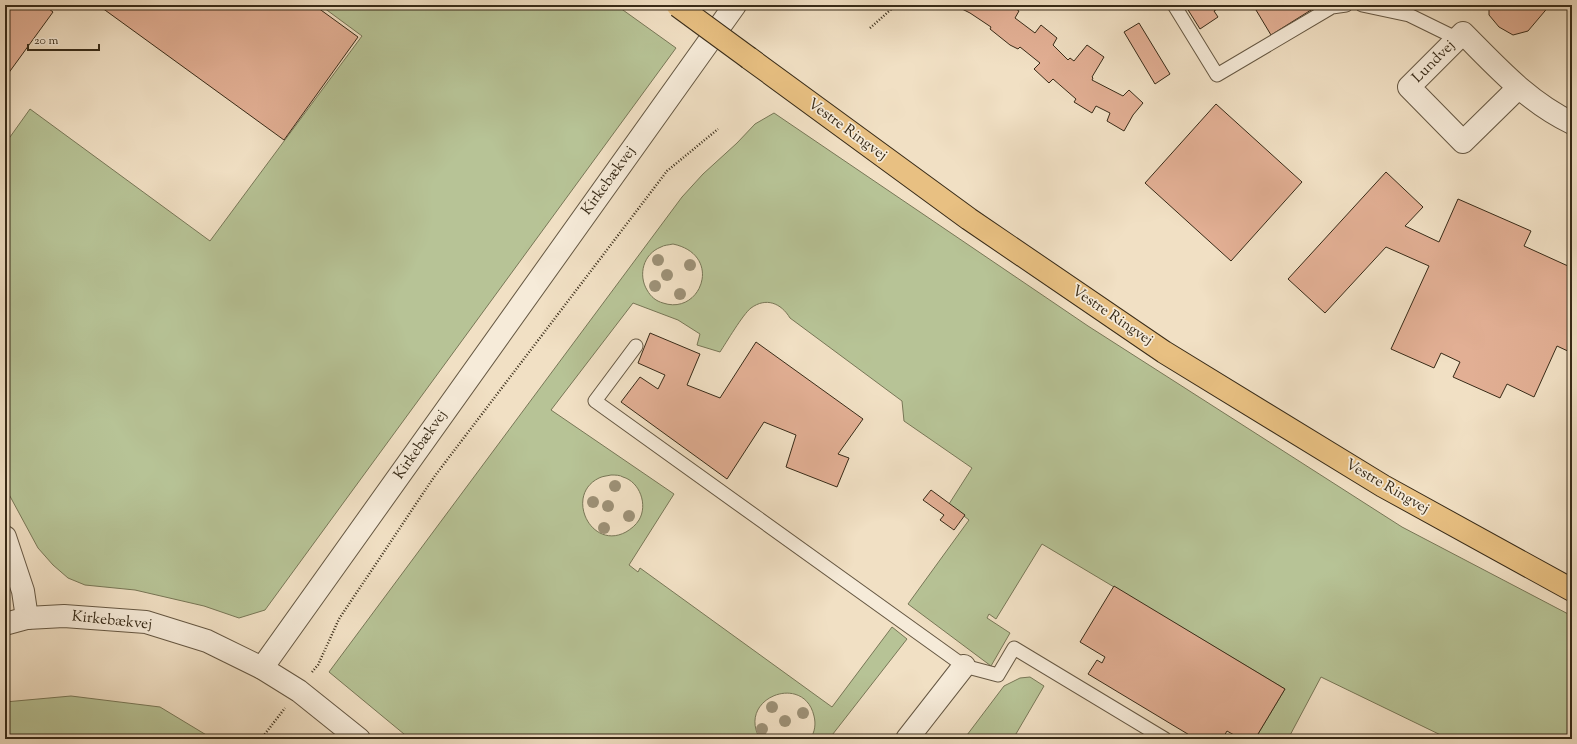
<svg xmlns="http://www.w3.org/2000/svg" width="1577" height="744" viewBox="0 0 1577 744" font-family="'Sorts Mill Goudy',serif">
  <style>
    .green { fill: #b7c396; stroke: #787757; fill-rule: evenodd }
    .building { fill: #e2af94; stroke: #382b18 }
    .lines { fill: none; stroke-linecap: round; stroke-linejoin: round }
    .service-casing { stroke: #665843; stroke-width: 15 }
    .minor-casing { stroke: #665843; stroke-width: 24 }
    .tertiary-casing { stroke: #665843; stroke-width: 24 }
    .primary-casing { stroke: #382b18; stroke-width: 24 }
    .path { stroke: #382b18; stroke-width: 2.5; stroke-dasharray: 1 2; stroke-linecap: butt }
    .service { stroke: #f6ebd9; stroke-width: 13 }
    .minor { stroke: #f6ebd9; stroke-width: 22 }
    .tertiary { stroke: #f6ebd9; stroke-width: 22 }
    .primary { stroke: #e8c082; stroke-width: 22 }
    .primary-bridge-casing { stroke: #382b18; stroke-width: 24; stroke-linecap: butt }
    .primary-bridge { stroke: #e8c082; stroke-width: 22 }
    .tree { fill: #9d9177 }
    .labels { text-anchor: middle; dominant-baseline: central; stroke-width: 3.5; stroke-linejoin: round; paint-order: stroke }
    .street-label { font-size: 15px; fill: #382b18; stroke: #f6ebd9 }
  </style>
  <rect width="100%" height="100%" fill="#f1e0c4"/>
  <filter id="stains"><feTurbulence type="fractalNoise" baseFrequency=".005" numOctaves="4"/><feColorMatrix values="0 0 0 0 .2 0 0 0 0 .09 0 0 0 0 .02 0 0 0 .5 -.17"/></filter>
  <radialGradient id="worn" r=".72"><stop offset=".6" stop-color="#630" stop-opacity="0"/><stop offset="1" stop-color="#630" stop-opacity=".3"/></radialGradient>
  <g class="green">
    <path d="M 320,5 L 616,5 L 676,48 L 265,610 L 239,618 L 204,606 L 135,590 L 85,585 L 68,578 L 53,565 L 38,548 L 5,487 L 5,144 L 30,109 L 210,241 L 362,36 Z"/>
    <path d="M 774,113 L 1088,326 L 1402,527 L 1572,616 L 1572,739 L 1449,739 L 1321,677 L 1288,739 L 1255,739 L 1285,689 L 1042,544 L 996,619 L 989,614 L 987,618 L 1010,633 L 991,666 L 908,604 L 969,520 L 949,504 L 972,468 L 904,421 L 902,401 L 790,318 C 781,303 766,297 751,308 C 743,314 726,343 720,352 L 697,345 L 700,334 L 678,320 L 633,303 L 551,410 L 674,494 L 629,565 L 638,572 L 640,568 L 832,707 L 892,627 L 907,639 L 829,739 L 810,739 C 815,732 816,724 814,716 C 804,672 736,698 760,739 L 410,739 L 329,672 L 682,197 L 703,174 L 737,143 L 755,124 ZM 673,244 C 724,255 701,316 663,303 C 656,301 651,297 647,290 C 638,275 643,254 661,247 C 664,245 669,245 673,244 ZM 611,475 C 615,475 620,475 623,477 C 640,482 648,505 639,520 C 636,525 631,529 626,532 C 591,551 564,495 599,478 C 603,476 607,476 611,475 Z"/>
    <path d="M 1030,677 L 1044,686 L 1013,739 L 964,739 L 1004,686 L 1020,678 Z"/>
    <path d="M 71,696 L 160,707 L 213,739 L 5,739 L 5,702 Z"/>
  </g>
  <g class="building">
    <path d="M 5,5 L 44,5 L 53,12 L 5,78 Z"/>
    <path d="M 98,5 L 314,5 L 358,37 L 284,140 Z"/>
    <path d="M 954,5 L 1010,5 L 1019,11 L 1015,18 L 1035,33 L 1041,25 L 1057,38 L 1053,45 L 1068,60 L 1070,58 L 1074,61 L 1087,45 L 1104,57 L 1092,77 L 1093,78 L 1092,80 L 1123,96 L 1129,90 L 1143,103 L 1133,115 L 1124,131 L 1107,121 L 1110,113 L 1096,106 L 1092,113 L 1074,102 L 1076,99 L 1053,79 L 1049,83 L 1034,69 L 1040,63 L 1020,47 L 1018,49 L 1010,45 L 990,29 L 991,27 L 970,13 Z"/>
    <path d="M 1185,5 L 1217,5 L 1219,8 L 1214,11 L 1218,17 L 1200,29 Z"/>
    <path d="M 1253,5 L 1319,5 L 1271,35 Z"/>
    <path d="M 1489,5 L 1550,5 L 1528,31 L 1513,35 L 1499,27 L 1489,15 Z"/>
    <path d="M 1139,23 L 1170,74 L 1155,84 L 1124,32 Z"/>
    <path d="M 1216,104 L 1302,182 L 1231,261 L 1145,183 Z"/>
    <path d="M 1386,172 L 1423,207 L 1405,226 L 1439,242 L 1458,199 L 1531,231 L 1524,246 L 1568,266 L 1572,258 L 1572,353 L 1557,346 L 1534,397 L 1507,384 L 1500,398 L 1453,377 L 1460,362 L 1441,353 L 1434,368 L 1391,349 L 1429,266 L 1386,247 L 1325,313 L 1288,279 Z"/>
    <path d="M 650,333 L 700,354 L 687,385 L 720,398 L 756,342 L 863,419 L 838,454 L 849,458 L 837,487 L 786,467 L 796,435 L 764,422 L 727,479 L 621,402 L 640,377 L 658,389 L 665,375 L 638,363 Z"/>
    <path d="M 931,490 L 965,515 L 954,530 L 940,520 L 944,515 L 923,500 Z"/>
    <path d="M 1114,586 L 1285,689 L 1255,739 L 1241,739 L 1227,731 L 1224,736 L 1228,739 L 1196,739 L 1088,674 L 1097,660 L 1102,663 L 1105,657 L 1080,642 Z"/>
  </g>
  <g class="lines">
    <g class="service-casing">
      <g id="service">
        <path d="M 1174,5 L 1217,75 L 1332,7 L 1346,5"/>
        <path d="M 1362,5 L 1409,15 L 1458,39"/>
        <path d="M 636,346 L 595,401 L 964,666 L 998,675 L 1014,648 L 1165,739"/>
      </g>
    </g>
    <g class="minor-casing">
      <g id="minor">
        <path d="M 1518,88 L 1463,142 L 1409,87 L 1463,33 C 1497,67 1528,102 1572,123"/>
        <path d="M 5,537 L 23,591 L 27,618"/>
        <path d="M 262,668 L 299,691 L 359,739"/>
        <path d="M 907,739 L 964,666"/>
      </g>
    </g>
    <g class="tertiary-casing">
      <path id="tertiary" d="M 5,624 L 27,618 L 64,616 L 146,622 L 207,641 L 262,668 L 735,5"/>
    </g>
    <g class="primary-casing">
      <path id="primary" d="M 749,58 L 969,219 L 1164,352 L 1383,486 L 1572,590"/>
    </g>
    <g class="path">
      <path d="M 870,28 L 896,5"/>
      <path d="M 312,672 L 318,665 L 339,619 L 434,477 L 667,171 L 718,129"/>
      <path d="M 261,739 L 285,708"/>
    </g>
    <use href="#service" class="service"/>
    <use href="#minor" class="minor"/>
    <use href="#tertiary" class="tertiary"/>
    <use href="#primary" class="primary"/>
    <g class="primary-bridge-casing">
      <path id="primary-bridge" d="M 678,6 L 749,58"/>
    </g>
    <use href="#primary-bridge" class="primary-bridge"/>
  </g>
  <g class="tree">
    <circle cx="658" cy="260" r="6"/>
    <circle cx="690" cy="265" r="6"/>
    <circle cx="667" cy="275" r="6"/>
    <circle cx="655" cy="286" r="6"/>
    <circle cx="680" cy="294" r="6"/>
    <circle cx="615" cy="486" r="6"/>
    <circle cx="593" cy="502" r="6"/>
    <circle cx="608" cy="506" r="6"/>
    <circle cx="629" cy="516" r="6"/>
    <circle cx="604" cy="528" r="6"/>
    <circle cx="772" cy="707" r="6"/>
    <circle cx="803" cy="713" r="6"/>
    <circle cx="785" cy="721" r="6"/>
    <circle cx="762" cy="729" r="6"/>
  </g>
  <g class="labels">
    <g class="street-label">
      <text transform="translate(1434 62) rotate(-45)">Lundvej</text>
      <text transform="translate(847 130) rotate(36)">Vestre Ringvej</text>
      <text transform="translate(609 181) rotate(-54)">Kirkebækvej</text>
      <text transform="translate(1112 316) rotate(34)">Vestre Ringvej</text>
      <text transform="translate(421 445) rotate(-55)">Kirkebækvej</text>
      <text transform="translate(1387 487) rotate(30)">Vestre Ringvej</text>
      <text transform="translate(112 621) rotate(6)">Kirkebækvej</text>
    </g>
  </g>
  <rect width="1577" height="744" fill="none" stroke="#f1e0c4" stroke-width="20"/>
  <rect x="6" y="6" width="1565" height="732" fill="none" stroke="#382b18" stroke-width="2"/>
  <rect x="10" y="10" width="1557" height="724" fill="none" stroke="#382b18"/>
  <path d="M28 44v6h71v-6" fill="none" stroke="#382b18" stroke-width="2"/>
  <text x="34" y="44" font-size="12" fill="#382b18" stroke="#f6ebd9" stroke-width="3" paint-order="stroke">20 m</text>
  <rect width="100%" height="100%" filter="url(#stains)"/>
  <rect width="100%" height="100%" fill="url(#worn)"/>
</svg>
